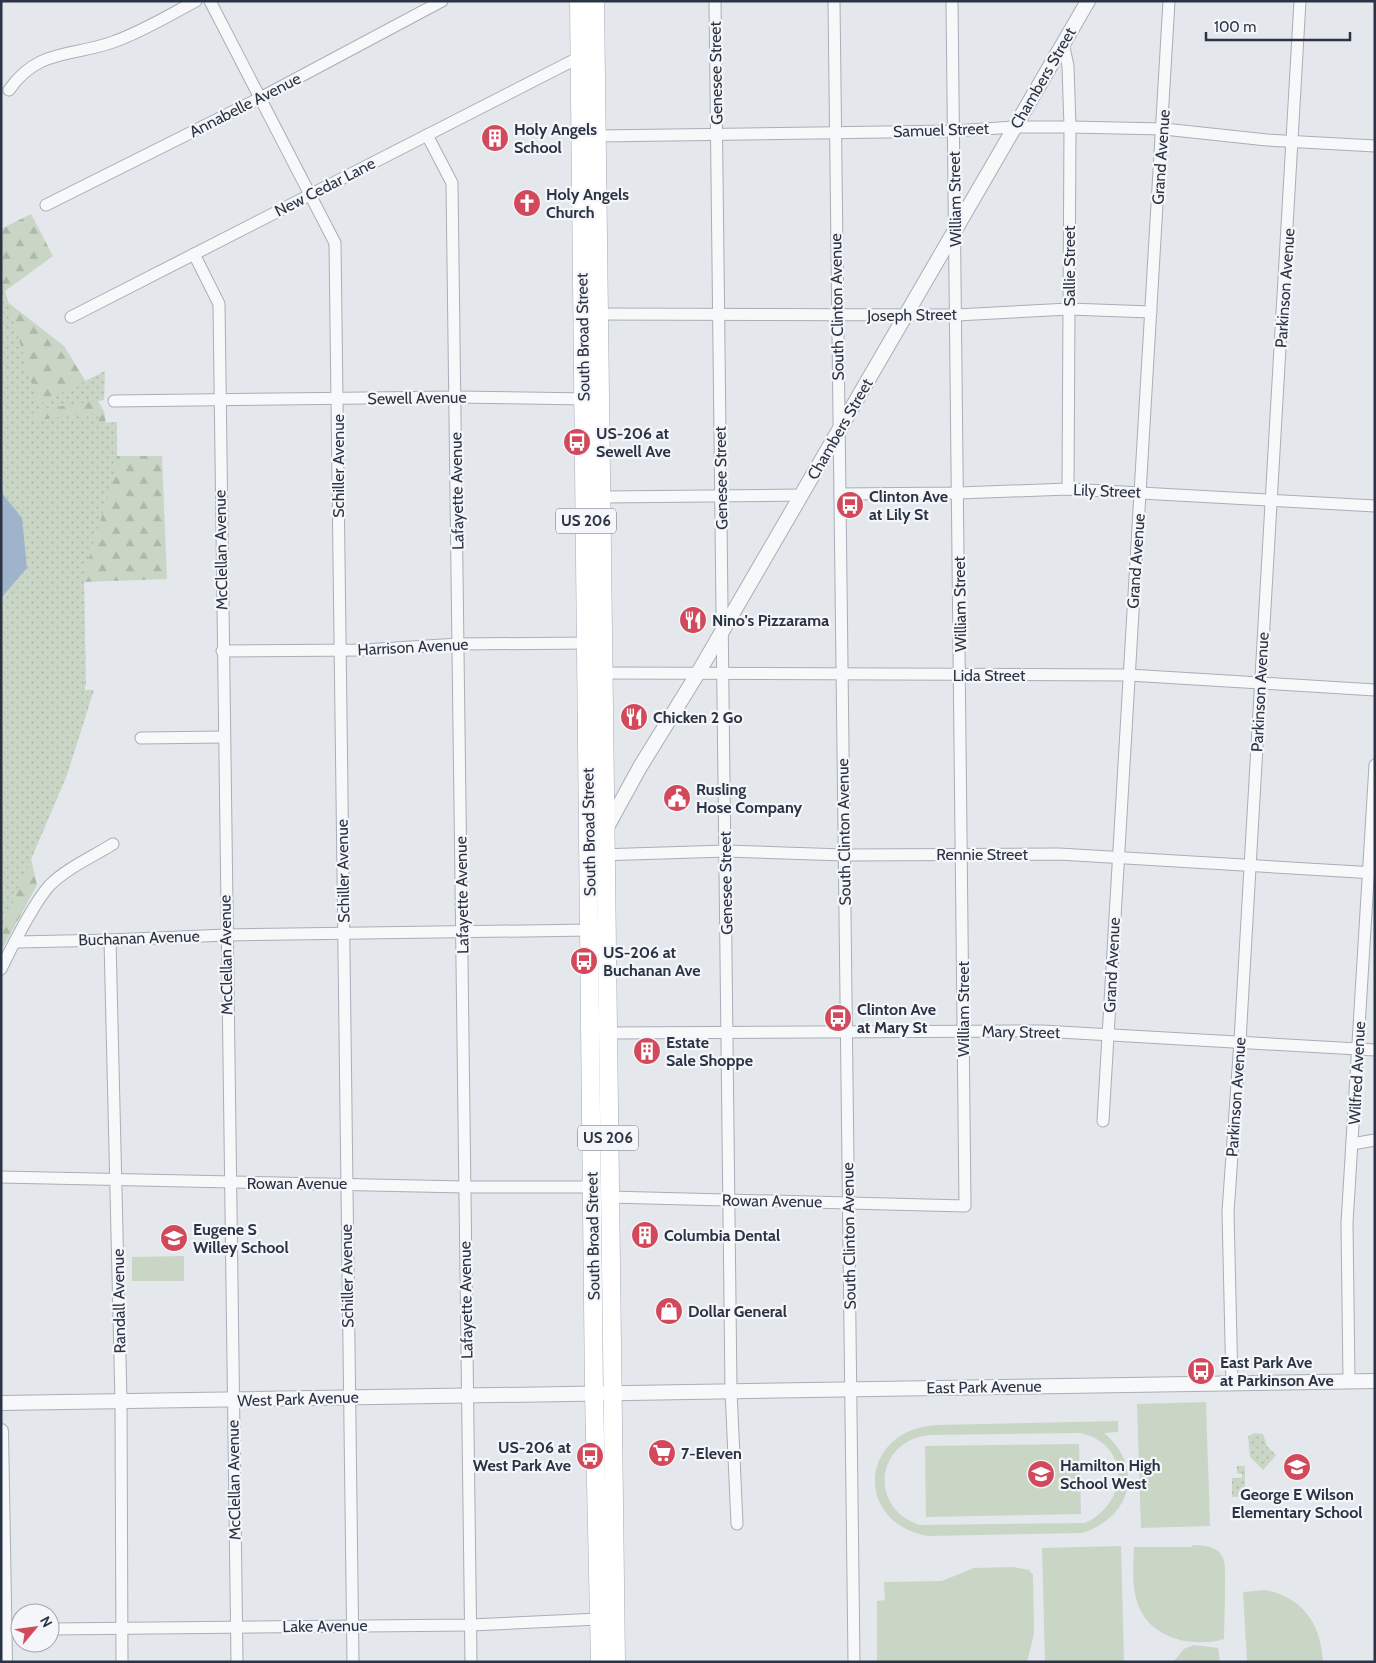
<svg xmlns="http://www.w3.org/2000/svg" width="1376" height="1663" viewBox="0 0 1376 1663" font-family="Cabin,sans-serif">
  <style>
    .grass { fill: #c9d6c5; fill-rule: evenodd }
    .forest { fill: url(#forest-firs) }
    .park { fill: url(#park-dots) }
    .water { fill: #9fb4cc }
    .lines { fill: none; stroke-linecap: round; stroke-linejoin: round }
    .minor-casing { stroke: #a9aeb7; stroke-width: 13 }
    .tertiary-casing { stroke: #a9aeb7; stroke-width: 16 }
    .primary-casing { stroke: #a3abb8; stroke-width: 19 }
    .minor { stroke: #f7f8fa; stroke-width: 11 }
    .tertiary { stroke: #f7f8fa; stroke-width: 14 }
    .primary { stroke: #fff; stroke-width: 18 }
    .labels { text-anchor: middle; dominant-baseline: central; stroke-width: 4.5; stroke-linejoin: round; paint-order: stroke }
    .shield { fill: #f4f6f9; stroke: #676e7b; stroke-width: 1 }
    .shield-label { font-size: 15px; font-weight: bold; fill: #2b3445 }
    .street-label { font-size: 16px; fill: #2b3445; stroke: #f4f6f9 }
    .poi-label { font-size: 16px; font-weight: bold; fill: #2b3445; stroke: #f4f6f9; text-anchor: start }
  </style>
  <defs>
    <pattern id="forest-firs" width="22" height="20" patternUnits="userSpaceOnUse" patternTransform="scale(1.25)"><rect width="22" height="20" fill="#c9d6c5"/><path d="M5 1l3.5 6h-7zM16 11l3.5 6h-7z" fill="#adb8ab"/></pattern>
    <pattern id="park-dots" width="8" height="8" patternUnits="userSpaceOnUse" patternTransform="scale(1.25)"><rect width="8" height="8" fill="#c9d6c5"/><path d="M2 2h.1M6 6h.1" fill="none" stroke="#adb8ab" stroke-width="1.8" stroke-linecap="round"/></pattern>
  </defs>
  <rect width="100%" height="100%" fill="#e4e7ec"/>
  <g class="grass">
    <path d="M 184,1256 L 184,1281 L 132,1281 L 132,1257 Z"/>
    <path d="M 1206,1402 L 1210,1526 L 1141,1528 L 1137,1404 Z"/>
    <path d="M 1118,1421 L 1118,1432 L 1104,1433 C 1145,1467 1131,1518 1082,1533 L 928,1536 C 853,1523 859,1429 937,1425 ZM 1080,1433 C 1131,1444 1129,1503 1085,1523 L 920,1525 C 868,1509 875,1440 930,1435 Z"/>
    <path d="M 1079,1444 L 1081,1514 L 926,1517 L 925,1446 Z"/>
    <path d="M 1192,1545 C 1230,1545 1225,1563 1225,1592 C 1225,1608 1224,1623 1224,1639 C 1192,1648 1149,1639 1137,1602 C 1132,1585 1133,1565 1134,1547 L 1192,1547 Z"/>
    <path d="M 1121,1546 L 1124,1662 L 1045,1662 L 1042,1548 Z"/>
    <path d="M 1013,1567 L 1029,1570 L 1033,1575 L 1034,1634 L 1027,1662 L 877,1662 L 877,1601 L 885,1600 L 884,1582 L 942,1581 L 974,1568 Z"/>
    <path d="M 1266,1590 C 1303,1598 1321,1624 1323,1662 L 1247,1662 L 1243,1592 Z"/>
    <path d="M 1194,1645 L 1218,1648 L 1220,1662 L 1173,1662 L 1184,1649 Z"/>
  </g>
  <g class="forest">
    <path d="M 31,214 L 53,256 L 1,294 L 1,229 Z"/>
    <path d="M 1,297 L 64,346 L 104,411 L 111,456 L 162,456 L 167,579 L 84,582 L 86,684 L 28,845 L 37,885 L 1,951 Z"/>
  </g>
  <g class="park">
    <path d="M 1,277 L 38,405 L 105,371 L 104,400 L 35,410 L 31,421 L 100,412 L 97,423 L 117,422 L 117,466 L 84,575 L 85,690 L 94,690 L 67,775 L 1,930 Z"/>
    <path d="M 1255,1433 L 1263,1434 L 1267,1446 L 1276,1455 L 1263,1470 L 1250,1457 L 1248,1436 Z"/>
    <path d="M 1237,1466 L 1245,1466 L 1245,1496 L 1232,1497 L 1232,1478 L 1242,1478 L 1242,1474 L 1237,1473 Z"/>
  </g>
  <path class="water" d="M 1,492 L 22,518 L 27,568 L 1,598 Z"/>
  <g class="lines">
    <g class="minor-casing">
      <g id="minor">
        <path d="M 210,1 L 335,243 L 353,1662"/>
        <path d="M 715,1 L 731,1390 L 737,1524"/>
        <path d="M 834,1 L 854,1662"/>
        <path d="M 1063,43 L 1068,66 L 1070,127 L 1068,489"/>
        <path d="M 9,90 C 38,48 72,57 113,42 C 142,32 169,15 196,1"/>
        <path d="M 427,135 L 452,183 L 471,1662"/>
        <path d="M 597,136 L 954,131 L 1014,127 L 1070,127 L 1164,129 L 1267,140 L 1375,146"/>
        <path d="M 46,205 L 260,98 L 442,1"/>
        <path d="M 194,254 L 219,304 L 237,1662"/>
        <path d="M 594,314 L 957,315 L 1069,309 L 1151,312"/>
        <path d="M 71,317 L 580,57"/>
        <path d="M 114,401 L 456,397 L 589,399"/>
        <path d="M 840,494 L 959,493 L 1068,489 L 1375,506"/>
        <path d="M 602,497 L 802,495"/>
        <path d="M 222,651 L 363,650 L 459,644 L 591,643"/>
        <path d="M 603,673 L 1129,675 L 1375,690"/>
        <path d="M 141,738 L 223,737"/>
        <path d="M 599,855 L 726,851 L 844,855 L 1059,854 L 1375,873"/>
        <path d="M 110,940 L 121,1401 L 122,1662"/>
        <path d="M 17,942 L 110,940 L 226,935 L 591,930"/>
        <path d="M 1,969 C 11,948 35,901 50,885 C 67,868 92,857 113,844"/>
        <path d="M 607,1033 L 1042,1031 L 1375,1050"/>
        <path d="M 1103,1121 C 1124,748 1150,375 1169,1"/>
        <path d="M 1352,1144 L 1375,1140"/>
        <path d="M 1,1177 L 464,1187 L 593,1187"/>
        <path d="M 609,1197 L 965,1206 L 952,1"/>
        <path d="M 1349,1381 L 1347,1223 L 1375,765"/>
        <path d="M 1232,1384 L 1228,1212 L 1240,1041 L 1300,1"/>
        <path d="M 50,1629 L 471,1625 L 599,1619"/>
        <path d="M 6,1630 L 20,1630"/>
      </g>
    </g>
    <g class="tertiary-casing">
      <g id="tertiary">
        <path d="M 606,829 L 640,767 L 698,673 L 1088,1"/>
        <path d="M 1,1403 L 1375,1381"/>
        <path d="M 1,1431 L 5,1662"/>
      </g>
    </g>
    <g class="primary-casing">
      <g id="primary">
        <path d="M 579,1 L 594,1393 L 600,1662"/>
        <path d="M 595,1 L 616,1662"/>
      </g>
    </g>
    <use href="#minor" class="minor"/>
    <use href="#tertiary" class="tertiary"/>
    <use href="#primary" class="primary"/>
  </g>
  <defs>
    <g id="building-disc" transform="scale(1.4375)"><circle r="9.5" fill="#d1495b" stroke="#f4f6f9"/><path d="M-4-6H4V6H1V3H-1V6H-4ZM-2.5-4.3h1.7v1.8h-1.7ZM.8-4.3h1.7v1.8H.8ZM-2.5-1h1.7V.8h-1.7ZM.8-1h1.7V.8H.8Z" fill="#fff"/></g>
    <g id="church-disc" transform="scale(1.4375)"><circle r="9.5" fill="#d1495b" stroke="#f4f6f9"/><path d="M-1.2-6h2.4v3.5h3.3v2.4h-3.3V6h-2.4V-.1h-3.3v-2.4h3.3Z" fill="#fff"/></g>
    <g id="bus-disc" transform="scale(1.4375)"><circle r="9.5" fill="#d1495b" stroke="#f4f6f9"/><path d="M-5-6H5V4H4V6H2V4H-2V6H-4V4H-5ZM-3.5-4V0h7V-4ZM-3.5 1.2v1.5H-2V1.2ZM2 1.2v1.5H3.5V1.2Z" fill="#fff"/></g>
    <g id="restaurant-disc" transform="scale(1.4375)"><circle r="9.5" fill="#d1495b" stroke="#f4f6f9"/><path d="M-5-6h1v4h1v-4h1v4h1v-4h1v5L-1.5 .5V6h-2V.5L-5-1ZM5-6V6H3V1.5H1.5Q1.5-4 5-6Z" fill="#fff"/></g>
    <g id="civic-disc" transform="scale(1.4375)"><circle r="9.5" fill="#d1495b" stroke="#f4f6f9"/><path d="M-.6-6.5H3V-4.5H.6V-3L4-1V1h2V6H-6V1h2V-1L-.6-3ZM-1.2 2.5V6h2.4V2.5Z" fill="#fff"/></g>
    <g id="school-disc" transform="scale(1.4375)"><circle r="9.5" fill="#d1495b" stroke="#f4f6f9"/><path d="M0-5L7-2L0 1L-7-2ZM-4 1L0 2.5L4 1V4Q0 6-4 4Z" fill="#fff"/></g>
    <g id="shop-disc" transform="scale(1.4375)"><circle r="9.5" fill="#d1495b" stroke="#f4f6f9"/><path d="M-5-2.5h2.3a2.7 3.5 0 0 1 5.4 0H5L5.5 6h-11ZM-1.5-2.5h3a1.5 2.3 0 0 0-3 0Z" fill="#fff"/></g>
    <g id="supermarket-disc" transform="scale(1.4375)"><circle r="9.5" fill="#d1495b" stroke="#f4f6f9"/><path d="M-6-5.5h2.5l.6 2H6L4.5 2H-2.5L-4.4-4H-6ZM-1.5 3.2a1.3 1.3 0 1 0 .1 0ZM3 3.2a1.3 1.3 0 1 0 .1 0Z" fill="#fff"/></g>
  </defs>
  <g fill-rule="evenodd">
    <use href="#building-disc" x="495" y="138"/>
    <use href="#church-disc" x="527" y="203"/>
    <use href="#bus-disc" x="577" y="442"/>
    <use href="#bus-disc" x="850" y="505"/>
    <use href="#restaurant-disc" x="693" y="620"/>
    <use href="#restaurant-disc" x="634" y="717"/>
    <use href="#civic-disc" x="677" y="798"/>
    <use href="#bus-disc" x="584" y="961"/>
    <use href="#bus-disc" x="838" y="1018"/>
    <use href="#building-disc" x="647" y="1051"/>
    <use href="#building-disc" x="645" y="1235"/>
    <use href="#school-disc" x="174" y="1238"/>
    <use href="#shop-disc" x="669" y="1311"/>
    <use href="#bus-disc" x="1201" y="1371"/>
    <use href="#supermarket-disc" x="662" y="1453"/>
    <use href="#bus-disc" x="590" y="1456"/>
    <use href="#school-disc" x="1297" y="1467"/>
    <use href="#school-disc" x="1041" y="1474"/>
  </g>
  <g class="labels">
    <g class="shield">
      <rect x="556" y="508.5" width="60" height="25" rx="4"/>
      <rect x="578" y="1125.5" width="60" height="25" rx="4"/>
    </g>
    <g class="shield-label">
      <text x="586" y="521">US 206</text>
      <text x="608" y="1138">US 206</text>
    </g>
    <g class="street-label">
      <text transform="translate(716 73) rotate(-91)">Genesee Street</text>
      <text transform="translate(1043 78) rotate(-60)">Chambers Street</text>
      <text transform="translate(245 105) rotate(-27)">Annabelle Avenue</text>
      <text transform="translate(941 130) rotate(-2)">Samuel Street</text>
      <text transform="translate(1161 157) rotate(-86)">Grand Avenue</text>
      <text transform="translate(325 187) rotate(-27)">New Cedar Lane</text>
      <text transform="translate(955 199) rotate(-91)">William Street</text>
      <text transform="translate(1069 266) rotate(-90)">Sallie Street</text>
      <text transform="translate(1285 288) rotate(-86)">Parkinson Avenue</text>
      <text transform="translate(837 307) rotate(-91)">South Clinton Avenue</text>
      <text transform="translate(912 315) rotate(-1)">Joseph Street</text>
      <text transform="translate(583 337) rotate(-91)">South Broad Street</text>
      <text transform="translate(417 398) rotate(-1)">Sewell Avenue</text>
      <text transform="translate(840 429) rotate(-60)">Chambers Street</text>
      <text transform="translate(338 466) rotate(-90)">Schiller Avenue</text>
      <text transform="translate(721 478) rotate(-91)">Genesee Street</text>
      <text transform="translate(457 491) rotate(-91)">Lafayette Avenue</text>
      <text transform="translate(1107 491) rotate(2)">Lily Street</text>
      <text transform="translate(221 550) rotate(-91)">McClellan Avenue</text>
      <text transform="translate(1136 561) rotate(-86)">Grand Avenue</text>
      <text transform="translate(960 604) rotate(-91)">William Street</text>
      <text transform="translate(413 647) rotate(-3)">Harrison Avenue</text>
      <text x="989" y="675">Lida Street</text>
      <text transform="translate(1260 692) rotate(-87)">Parkinson Avenue</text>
      <text transform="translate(589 832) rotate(-91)">South Broad Street</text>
      <text transform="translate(844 832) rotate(-91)">South Clinton Avenue</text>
      <text x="982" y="854">Rennie Street</text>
      <text transform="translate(343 871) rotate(-91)">Schiller Avenue</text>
      <text transform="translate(726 883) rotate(-91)">Genesee Street</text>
      <text transform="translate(462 895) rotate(-91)">Lafayette Avenue</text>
      <text transform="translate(139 938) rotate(-2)">Buchanan Avenue</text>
      <text transform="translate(226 955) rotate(-91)">McClellan Avenue</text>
      <text transform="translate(1112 965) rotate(-87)">Grand Avenue</text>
      <text transform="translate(963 1009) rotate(-90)">William Street</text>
      <text transform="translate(1021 1032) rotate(1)">Mary Street</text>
      <text transform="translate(1357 1073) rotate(-87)">Wilfred Avenue</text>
      <text transform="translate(1236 1097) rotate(-86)">Parkinson Avenue</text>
      <text x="297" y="1183">Rowan Avenue</text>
      <text transform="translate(772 1201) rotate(1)">Rowan Avenue</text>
      <text transform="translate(593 1236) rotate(-91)">South Broad Street</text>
      <text transform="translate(849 1236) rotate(-91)">South Clinton Avenue</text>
      <text transform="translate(347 1276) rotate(-91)">Schiller Avenue</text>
      <text transform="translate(466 1300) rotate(-91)">Lafayette Avenue</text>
      <text transform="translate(119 1301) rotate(-91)">Randall Avenue</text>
      <text transform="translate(984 1387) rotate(-1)">East Park Avenue</text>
      <text transform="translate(298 1399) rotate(-2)">West Park Avenue</text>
      <text transform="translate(234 1480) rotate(-91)">McClellan Avenue</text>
      <text transform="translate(325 1626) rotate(-1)">Lake Avenue</text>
    </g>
    <g class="poi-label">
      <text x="514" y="129">Holy Angels<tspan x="514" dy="18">School</tspan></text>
      <text x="546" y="194">Holy Angels<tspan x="546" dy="18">Church</tspan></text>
      <text x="596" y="433">US-206 at<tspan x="596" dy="18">Sewell Ave</tspan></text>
      <text x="869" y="496">Clinton Ave<tspan x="869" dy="18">at Lily St</tspan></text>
      <text x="712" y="620">Nino's Pizzarama</text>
      <text x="653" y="717">Chicken 2 Go</text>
      <text x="696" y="789">Rusling<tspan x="696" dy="18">Hose Company</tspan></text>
      <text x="603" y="952">US-206 at<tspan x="603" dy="18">Buchanan Ave</tspan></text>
      <text x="857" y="1009">Clinton Ave<tspan x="857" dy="18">at Mary St</tspan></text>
      <text x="666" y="1042">Estate<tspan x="666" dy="18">Sale Shoppe</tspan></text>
      <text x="193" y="1229">Eugene S<tspan x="193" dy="18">Willey School</tspan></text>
      <text x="664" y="1235">Columbia Dental</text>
      <text x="688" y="1311">Dollar General</text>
      <text x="1220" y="1362">East Park Ave<tspan x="1220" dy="18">at Parkinson Ave</tspan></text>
      <text x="571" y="1447" text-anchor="end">US-206 at<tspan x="571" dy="18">West Park Ave</tspan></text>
      <text x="681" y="1453">7-Eleven</text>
      <text x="1060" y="1465">Hamilton High<tspan x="1060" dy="18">School West</tspan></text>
      <text x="1297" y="1494" text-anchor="middle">George E Wilson<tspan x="1297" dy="18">Elementary School</tspan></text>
    </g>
  </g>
  <rect width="1376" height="1663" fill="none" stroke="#2b3445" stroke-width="5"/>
  <g transform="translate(35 1628) rotate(61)"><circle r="24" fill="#f4f6f9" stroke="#a4a8b1"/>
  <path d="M0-4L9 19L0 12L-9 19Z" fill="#d1495b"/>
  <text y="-8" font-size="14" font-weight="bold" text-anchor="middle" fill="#2b3445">N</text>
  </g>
  <path d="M1206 32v8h144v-8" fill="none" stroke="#2b3445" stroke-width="2.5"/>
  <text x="1214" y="32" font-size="15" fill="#2b3445" stroke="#f4f6f9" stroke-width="4" paint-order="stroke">100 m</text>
</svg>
